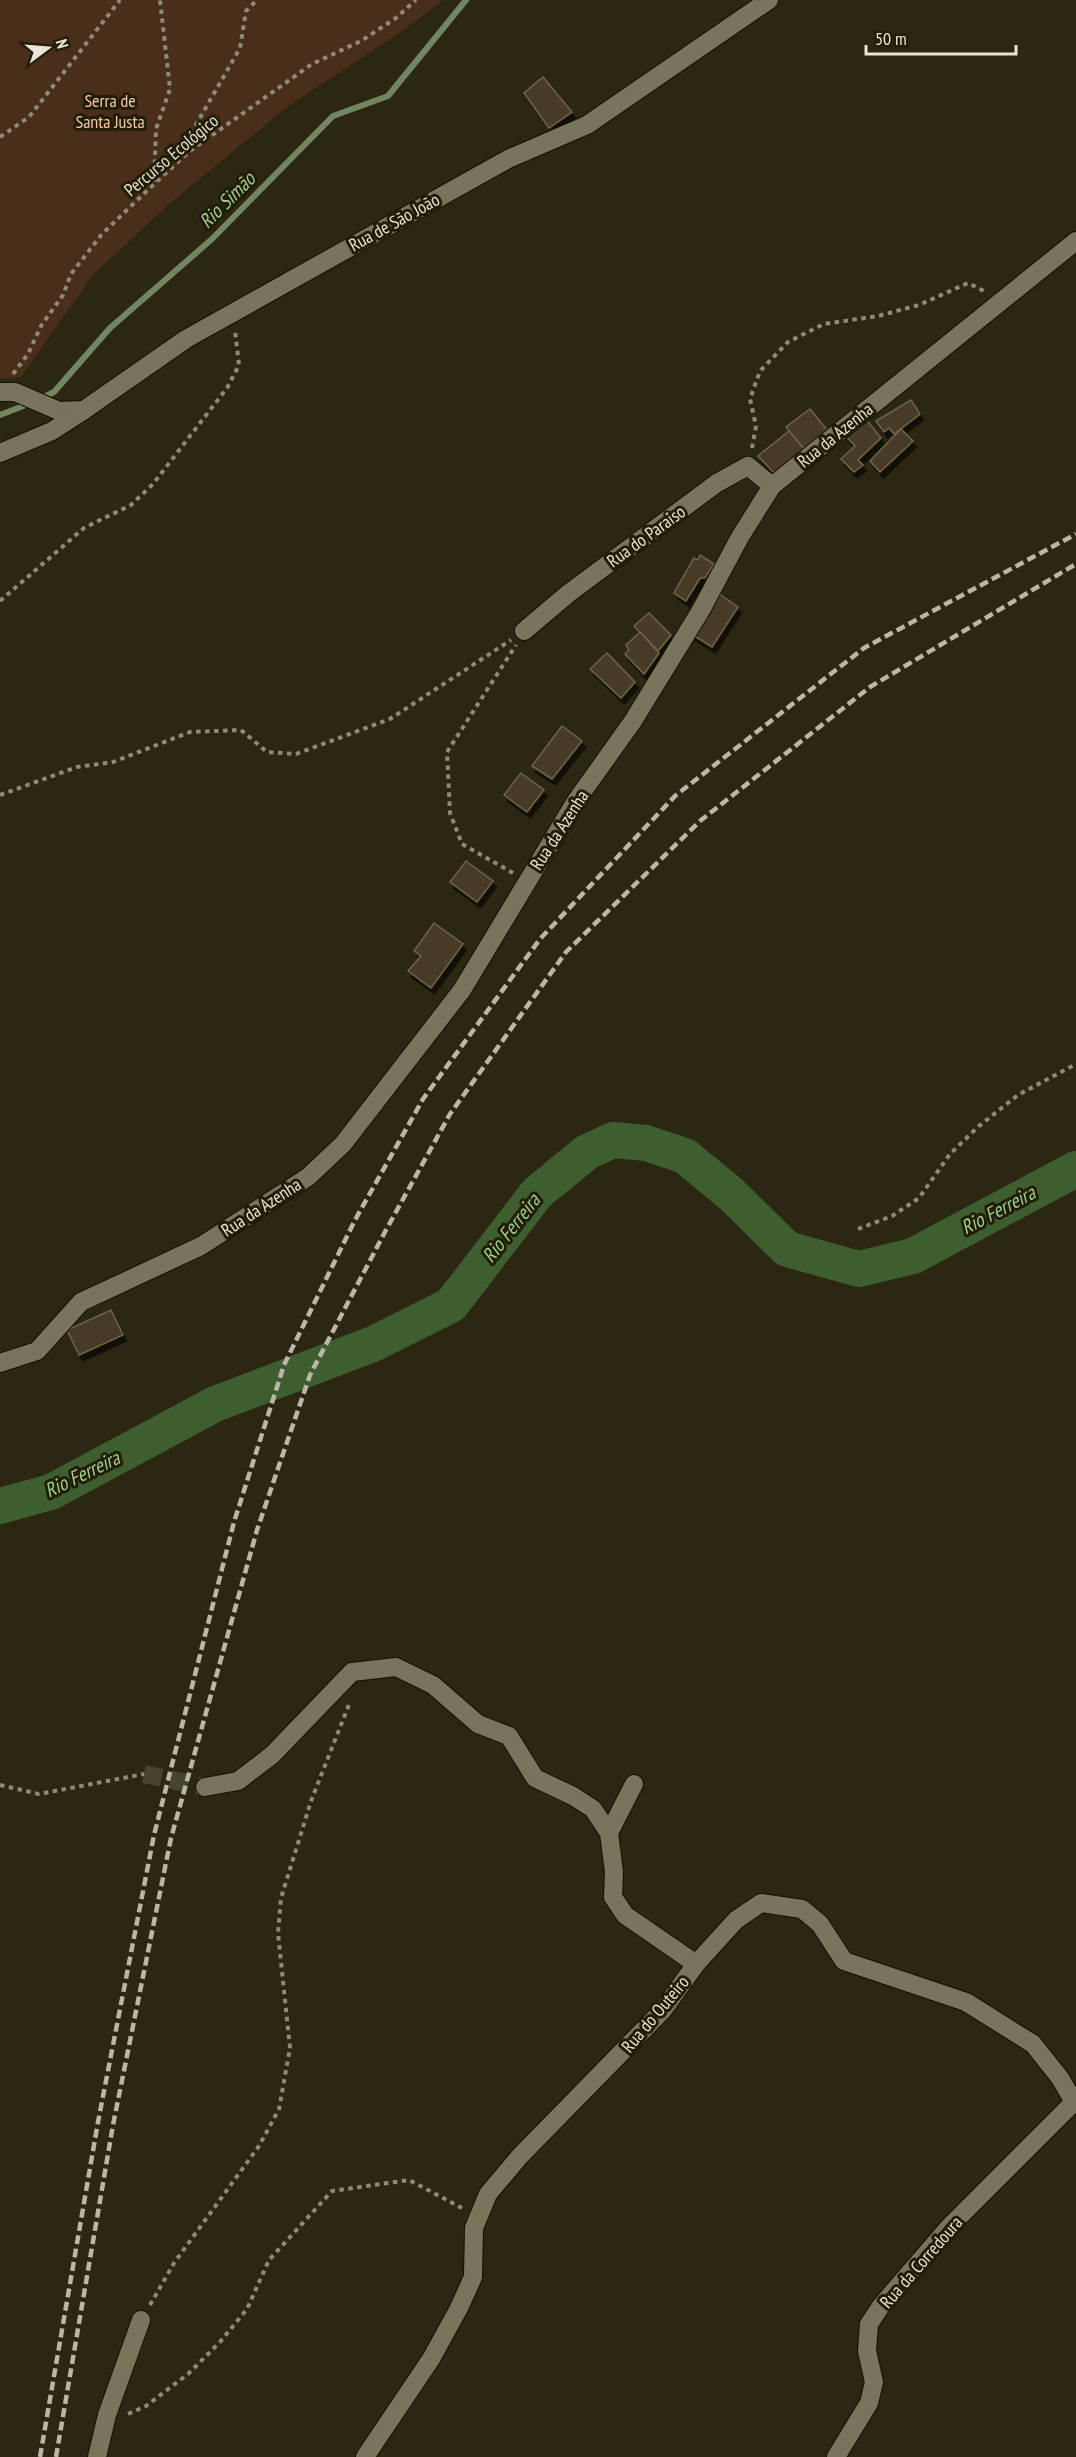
<svg xmlns="http://www.w3.org/2000/svg" width="1076" height="2457" viewBox="0 0 1076 2457" font-family="'PT Sans Narrow',sans-serif">
  <style>
    .green { fill: #492e19 }
    .lines { fill: none; stroke-linecap: round; stroke-linejoin: round }
    .stream { stroke: #718661; stroke-width: 6 }
    .river { stroke: #3e5e2f; stroke-width: 36 }
    .building { fill: #473b28; stroke: #6f624d; stroke-width: 1.5; filter: url(#shadow) }
    .minor-tunnel { stroke: #474430; stroke-width: 18; stroke-dasharray: 18 9; stroke-linecap: butt }
    .minor-casing { stroke: #141000; stroke-width: 20 }
    .path { stroke: #8e8b79; stroke-width: 4; stroke-dasharray: 4.5 4.5; stroke-linecap: butt }
    .minor { stroke: #79745c; stroke-width: 18 }
    .rail { stroke: #bab7a8; stroke-width: 4.5; stroke-dasharray: 9 4.5; stroke-linecap: butt }
    .labels { text-anchor: middle; dominant-baseline: central; stroke-width: 6; stroke-linejoin: round; paint-order: stroke }
    .park-label { font-size: 18px; fill: #f5c9a7; stroke: #221d08 }
    .street-label { font-size: 18px; fill: #e7e5d7; stroke: #221d08 }
    .water-label { font-size: 20px; font-style: italic; fill: #9ed088; stroke: #221d08 }
  </style>
  <defs>
    <filter id="shadow"><feDropShadow dx="3.5" dy="6" stdDeviation="0" flood-color="#0009"/></filter>
  </defs>
  <rect width="100%" height="100%" fill="#2b2712"/>
  <path class="green" d="M 0,0 L 443,0 L 402,31 L 287,107 L 168,205 L 93,275 L 21,377 L 0,379 Z"/>
  <g class="lines">
    <g class="stream">
      <path d="M 40,399 L 54,392 L 110,328 L 212,239 L 333,116 L 388,96 L 466,0"/>
      <path d="M 0,415 L 31,403"/>
    </g>
    <path class="river" d="M 0,1506 L 51,1492 L 215,1404 L 373,1344 L 451,1305 L 537,1193 L 587,1152 L 613,1140 L 646,1143 L 685,1156 L 731,1194 L 787,1249 L 859,1269 L 913,1256 L 1076,1169"/>
  </g>
  <g class="building">
    <path d="M 543,77 L 572,112 L 549,128 L 524,93 Z"/>
    <path d="M 911,400 L 920,414 L 894,434 L 889,428 L 884,432 L 876,421 Z"/>
    <path d="M 810,409 L 828,431 L 804,449 L 786,427 Z"/>
    <path d="M 865,418 L 881,438 L 858,460 L 863,465 L 854,472 L 841,459 L 855,446 L 844,434 Z"/>
    <path d="M 901,429 L 913,441 L 880,472 L 870,461 Z"/>
    <path d="M 789,431 L 804,449 L 775,474 L 758,456 Z"/>
    <path d="M 700,555 L 714,564 L 705,578 L 700,578 L 686,601 L 674,593 L 694,558 L 698,560 Z"/>
    <path d="M 718,593 L 738,607 L 712,647 L 691,634 Z"/>
    <path d="M 649,613 L 671,635 L 658,651 L 634,626 Z"/>
    <path d="M 640,632 L 659,653 L 644,674 L 625,654 L 629,650 L 626,645 Z"/>
    <path d="M 607,653 L 635,682 L 621,698 L 590,669 Z"/>
    <path d="M 562,726 L 582,741 L 552,779 L 532,766 Z"/>
    <path d="M 521,773 L 544,790 L 527,812 L 504,795 Z"/>
    <path d="M 466,861 L 493,881 L 477,902 L 450,882 Z"/>
    <path d="M 434,923 L 463,944 L 431,988 L 408,971 L 421,956 L 414,951 Z"/>
    <path d="M 111,1310 L 123,1335 L 79,1355 L 67,1330 Z"/>
  </g>
  <g class="lines">
    <path class="minor-tunnel" d="M 144,1774 L 205,1787"/>
    <g class="minor-casing">
      <g id="minor">
        <path d="M 0,392 L 15,392 L 59,411 L 84,410 L 186,339 L 508,159 L 587,125 L 769,0"/>
        <path d="M 0,453 L 52,431 L 83,411"/>
        <path d="M 524,631 L 569,593 L 717,483 L 748,466 L 772,486"/>
        <path d="M 0,1363 L 37,1351 L 81,1302 L 201,1246 L 308,1177 L 343,1144 L 462,990 L 576,801 L 633,721 L 701,610 L 740,537 L 772,486 L 1076,241"/>
        <path d="M 205,1787 L 238,1781 L 272,1755 L 352,1672 L 396,1667 L 433,1685 L 478,1724 L 509,1736 L 535,1778 L 573,1796 L 593,1809 L 609,1833 L 614,1872 L 613,1897 L 625,1915 L 696,1964"/>
        <path d="M 609,1833 L 634,1784"/>
        <path d="M 97,2457 L 107,2415 L 141,2320"/>
        <path d="M 365,2457 L 431,2359 L 459,2308 L 473,2277 L 474,2228 L 488,2194 L 520,2156 L 663,2010 L 696,1964 L 736,1920 L 761,1903 L 802,1909 L 820,1924 L 844,1961 L 966,2002 L 1033,2044 L 1060,2078 L 1074,2102"/>
        <path d="M 836,2457 L 869,2403 L 874,2382 L 867,2351 L 869,2324 L 881,2306 L 949,2227 L 1076,2100"/>
      </g>
    </g>
    <g class="path">
      <path d="M 0,137 L 29,117 L 120,0"/>
      <path d="M 190,151 L 189,137 L 240,48 L 246,11 L 257,0"/>
      <path d="M 154,182 L 156,129 L 170,89 L 160,0"/>
      <path d="M 13,374 L 28,354 L 41,326 L 63,295 L 71,274 L 102,234 L 154,184 L 190,151 L 312,64 L 361,41 L 396,18 L 416,0"/>
      <path d="M 752,448 L 756,426 L 750,399 L 760,371 L 788,342 L 824,324 L 878,316 L 919,305 L 968,283 L 986,292"/>
      <path d="M 0,601 L 84,528 L 131,505 L 153,484 L 227,388 L 239,365 L 235,331"/>
      <path d="M 0,795 L 77,767 L 113,762 L 190,732 L 241,730 L 267,752 L 296,754 L 390,719 L 511,640"/>
      <path d="M 513,873 L 462,844 L 450,813 L 447,752 L 516,645"/>
      <path d="M 858,1229 L 892,1216 L 919,1198 L 950,1154 L 979,1126 L 1018,1095 L 1076,1064"/>
      <path d="M 0,1785 L 39,1794 L 144,1774"/>
      <path d="M 150,2305 L 174,2263 L 259,2146 L 279,2109 L 290,2048 L 278,1933 L 281,1898 L 311,1801 L 350,1702"/>
      <path d="M 128,2414 L 146,2406 L 188,2374 L 220,2342 L 247,2309 L 269,2260 L 332,2191 L 409,2180 L 462,2208"/>
    </g>
    <use href="#minor" class="minor"/>
    <g class="rail">
      <path d="M 40,2457 L 98,2122 L 154,1835 L 234,1522 L 284,1365 L 355,1220 L 423,1099 L 540,939 L 675,796 L 864,648 L 1076,534"/>
      <path d="M 56,2457 L 113,2125 L 171,1838 L 257,1530 L 310,1375 L 386,1230 L 450,1114 L 566,952 L 700,821 L 870,687 L 1076,564"/>
    </g>
  </g>
  <g class="labels">
    <g class="park-label">
      <text x="110" y="100">Serra de<tspan x="110" dy="21">Santa Justa</tspan></text>
    </g>
    <g class="street-label">
      <text transform="translate(171 155) rotate(-40)">Percurso Ecológico</text>
      <text transform="translate(394 222) rotate(-29)">Rua de São João</text>
      <text transform="translate(835 435) rotate(-39)">Rua da Azenha</text>
      <text transform="translate(646 536) rotate(-36)">Rua do Paraiso</text>
      <text transform="translate(559 830) rotate(-57)">Rua da Azenha</text>
      <text transform="translate(261 1207) rotate(-33)">Rua da Azenha</text>
      <text transform="translate(655 2014) rotate(-50)">Rua do Outeiro</text>
      <text transform="translate(921 2262) rotate(-49)">Rua da Corredoura</text>
    </g>
    <g class="water-label">
      <text transform="translate(227 200) rotate(-45)">Rio Simão</text>
      <text transform="translate(998 1210) rotate(-28)">Rio Ferreira</text>
      <text transform="translate(511 1228) rotate(-52)">Rio Ferreira</text>
      <text transform="translate(82 1474) rotate(-26)">Rio Ferreira</text>
    </g>
  </g>
  <g transform="translate(48 48) rotate(74)" stroke="#221d08" stroke-width="4.5" paint-order="stroke">
  <path d="M0-4.5L10 22L0 15L-10 22Z" fill="#e7e5d7"/>
  <text y="-9" font-size="16" font-weight="bold" text-anchor="middle" fill="#e7e5d7">N</text>
  </g>
  <path d="M866 45v9h150v-9" fill="none" stroke="#e7e5d7" stroke-width="3"/>
  <text x="875" y="45" font-size="18" fill="#e7e5d7" stroke="#221d08" stroke-width="4.5" paint-order="stroke">50 m</text>
</svg>
